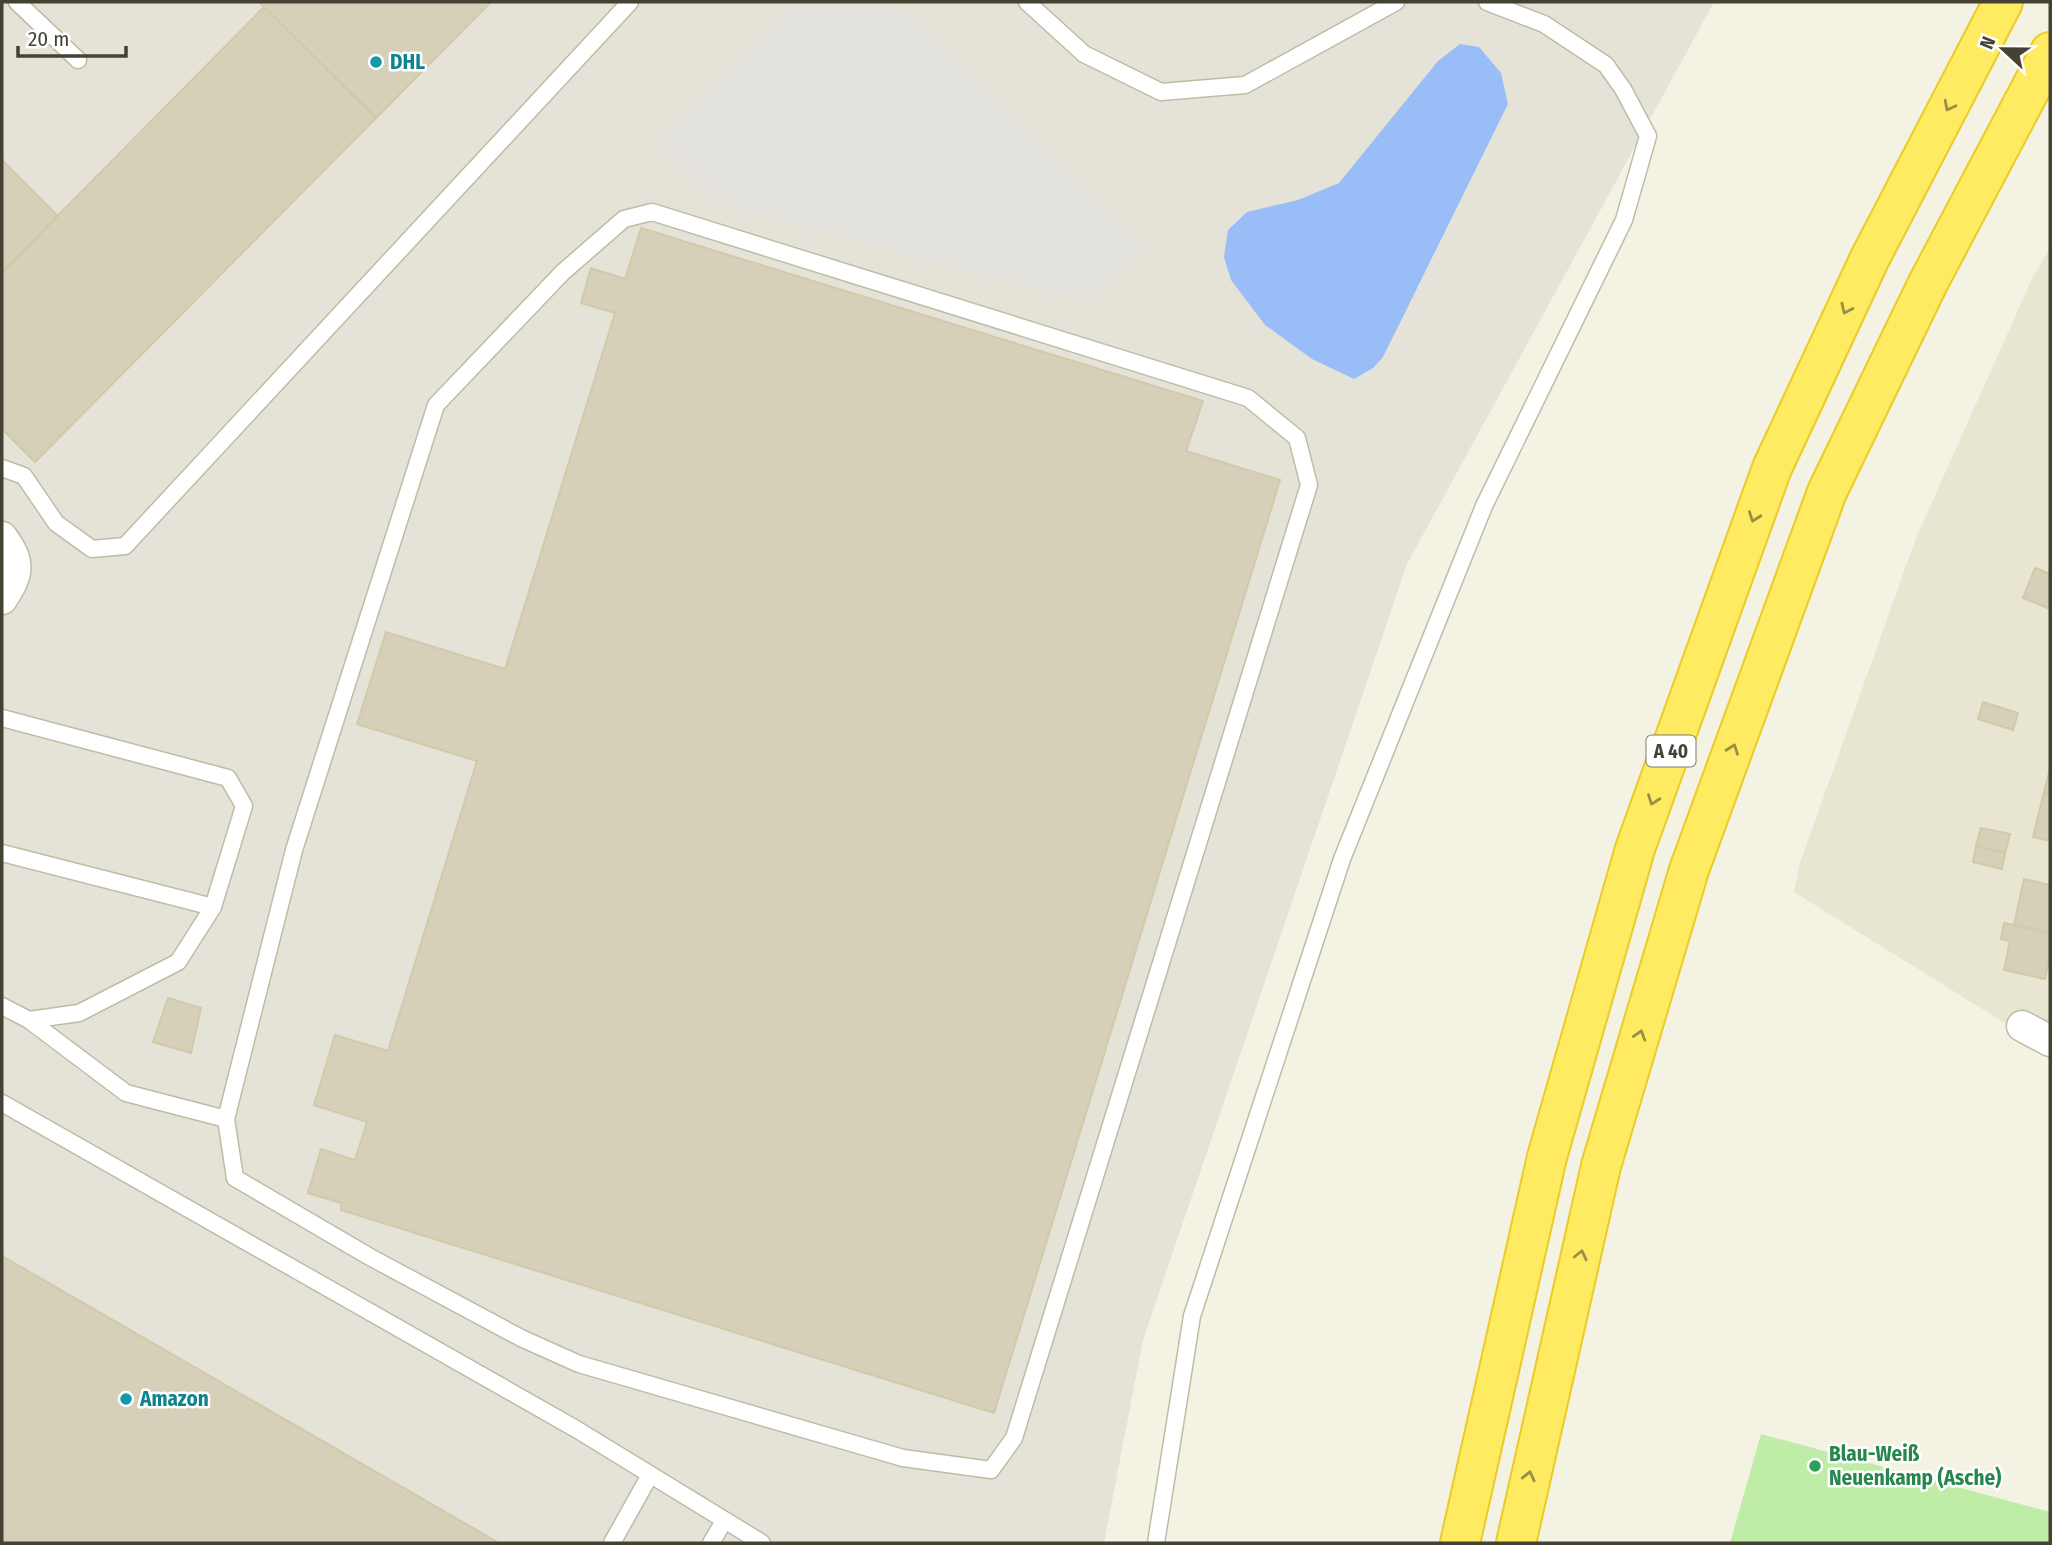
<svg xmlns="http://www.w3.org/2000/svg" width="2052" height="1545" viewBox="0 0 2052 1545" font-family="'Fira Sans Condensed',sans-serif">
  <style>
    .residential { fill: #e8e5d0 }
    .industrial { fill: #e5e2d8 }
    .green { fill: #bfeca7 }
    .parking { fill: #e3e2dc }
    .water { fill: #99bdf6 }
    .building { fill: #d5d0b7; stroke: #d1caaa; stroke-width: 2 }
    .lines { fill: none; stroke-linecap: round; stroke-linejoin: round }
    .service-casing { stroke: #bfbca5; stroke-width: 19 }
    .minor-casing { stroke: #bfbca5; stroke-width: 33 }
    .motorway-casing { stroke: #ebcb25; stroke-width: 42 }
    .service { stroke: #fff; stroke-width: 16 }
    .minor { stroke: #fff; stroke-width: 30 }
    .motorway { stroke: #ffeb62; stroke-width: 38 }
    .oneway { stroke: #998e48 }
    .culture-dot { fill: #0f9aa8; stroke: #fff; stroke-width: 2.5 }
    .leisure-dot { fill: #2e9e5b; stroke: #fff; stroke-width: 2.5 }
    .labels { text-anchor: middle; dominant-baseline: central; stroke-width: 5; stroke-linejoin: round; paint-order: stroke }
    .shield { fill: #fff; stroke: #7d7b70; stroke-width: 2 }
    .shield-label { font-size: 19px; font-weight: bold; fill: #454233 }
    .culture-label { font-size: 21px; font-weight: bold; fill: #0d838f; stroke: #fff; text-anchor: start }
    .leisure-label { font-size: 21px; font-weight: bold; fill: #27864d; stroke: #fff; text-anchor: start }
  </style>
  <rect width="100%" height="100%" fill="#f3f2e3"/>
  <path class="residential" d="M 2050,248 L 2050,1051 L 1794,892 L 1800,863 L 1916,538 L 2032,279 Z"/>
  <path class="industrial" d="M 2,2 L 1714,2 L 1407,564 L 1143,1340 L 1104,1543 L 2,1543 Z"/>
  <path class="green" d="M 1761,1434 L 2050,1512 L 2050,1543 L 1730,1543 Z"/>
  <path class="parking" d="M 800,2 L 893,2 L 1143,242 L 1085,303 L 726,206 L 661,141 Z"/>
  <path class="water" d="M 1460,44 L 1479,47 L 1501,73 L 1508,104 L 1383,357 L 1373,368 L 1354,379 L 1312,359 L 1265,325 L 1231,280 L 1224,257 L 1228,230 L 1247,212 L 1298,200 L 1339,183 L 1438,61 Z"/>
  <g class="building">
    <path d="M 259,2 L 491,2 L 376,118 Z"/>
    <path d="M 264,7 L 376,118 L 35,462 L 2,429 L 2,272 Z"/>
    <path d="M 2,160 L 58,216 L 2,272 Z"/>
    <path d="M 641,228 L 1203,401 L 1186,451 L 1280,480 L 994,1413 L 341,1210 L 341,1203 L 308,1193 L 321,1149 L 355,1160 L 367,1122 L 314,1105 L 335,1035 L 388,1051 L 477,761 L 357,724 L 386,632 L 505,669 L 615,313 L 581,303 L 591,268 L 625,279 Z"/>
    <path d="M 2035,568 L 2050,574 L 2050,609 L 2023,598 Z"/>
    <path d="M 1983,702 L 2018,713 L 2013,730 L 1978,719 Z"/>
    <path d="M 2050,769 L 2050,793 L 2044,792 Z"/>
    <path d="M 2044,792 L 2050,793 L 2050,841 L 2033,837 Z"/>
    <path d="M 1981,828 L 2010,834 L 2005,853 L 1976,846 Z"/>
    <path d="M 1976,846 L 2005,853 L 2002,869 L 1973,862 Z"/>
    <path d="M 2024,879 L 2050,885 L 2050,933 L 2014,925 Z"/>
    <path d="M 2004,923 L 2050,933 L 2050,956 L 2045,979 L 2004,970 L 2010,941 L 2001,939 Z"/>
    <path d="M 168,998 L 201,1008 L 191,1053 L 153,1042 Z"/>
    <path d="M 2,1256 L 499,1543 L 2,1543 Z"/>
  </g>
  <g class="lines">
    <g class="service-casing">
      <g id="service">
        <path d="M 17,2 L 78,60"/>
        <path d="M 1027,2 L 1084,54 L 1161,92 L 1245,85 L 1396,2"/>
        <path d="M 2,468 L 24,476 L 56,523 L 92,549 L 125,546 L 630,2"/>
        <path d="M 2,718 L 228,778 L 244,806 L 213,907 L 178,962 L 79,1013 L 29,1020 L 2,1006"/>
        <path d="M 2,853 L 213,907"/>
        <path d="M 29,1020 L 126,1093 L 226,1119 L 235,1178 L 370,1257 L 521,1338 L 579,1364 L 903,1458 L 991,1470 L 1014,1438 L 1309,485 L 1297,438 L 1248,398 L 652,212 L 624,219 L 563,272 L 436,405 L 294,850 L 226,1119"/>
        <path d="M 2,1103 L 576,1429 L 762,1543"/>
        <path d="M 612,1543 L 650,1475"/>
        <path d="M 711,1543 L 724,1521"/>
        <path d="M 1156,1543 L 1192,1316 L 1342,859 L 1484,506 L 1624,220 L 1648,136 L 1623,89 L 1606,65 L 1544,24 L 1487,2"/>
      </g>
    </g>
    <g class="minor-casing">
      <g id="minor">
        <path d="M 2,537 C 21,563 19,573 2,599"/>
        <path d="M 2022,1026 L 2050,1041"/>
      </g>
    </g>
    <g class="motorway-casing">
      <g id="motorway">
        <path d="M 1460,1543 L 1547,1157 L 1635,849 L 1772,468 L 1870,258 L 2003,2"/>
        <path d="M 1516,1543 L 1601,1166 L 1689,870 L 1827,492 L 1928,283 L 2050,52"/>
      </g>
    </g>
    <use href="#service" class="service"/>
    <use href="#minor" class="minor"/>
    <use href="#motorway" class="motorway"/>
  </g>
  <defs><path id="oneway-chevron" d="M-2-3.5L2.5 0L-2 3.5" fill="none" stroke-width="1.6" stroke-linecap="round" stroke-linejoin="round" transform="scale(1.75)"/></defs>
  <g class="oneway">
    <use href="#oneway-chevron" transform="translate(1949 106) rotate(117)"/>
    <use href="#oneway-chevron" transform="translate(1846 309) rotate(115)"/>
    <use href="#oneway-chevron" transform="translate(1754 517) rotate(110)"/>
    <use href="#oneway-chevron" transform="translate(1733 749) rotate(-70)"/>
    <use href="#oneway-chevron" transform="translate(1653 800) rotate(110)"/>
    <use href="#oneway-chevron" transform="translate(1640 1035) rotate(-73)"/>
    <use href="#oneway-chevron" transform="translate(1581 1255) rotate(-77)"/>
    <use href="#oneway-chevron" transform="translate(1529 1476) rotate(-77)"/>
  </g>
  <g class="culture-dot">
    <circle cx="376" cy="62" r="7"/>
    <circle cx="126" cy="1399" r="7"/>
  </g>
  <circle class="leisure-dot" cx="1815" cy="1466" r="7"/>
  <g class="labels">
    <rect class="shield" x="1646.5" y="735.5" width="49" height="31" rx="5"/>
    <g class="shield-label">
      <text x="1671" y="751">A 40</text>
    </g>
    <g class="culture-label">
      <text x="390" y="62">DHL</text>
      <text x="140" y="1399">Amazon</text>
    </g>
    <g class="leisure-label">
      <text x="1829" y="1454">Blau-Weiß<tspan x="1829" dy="24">Neuenkamp (Asche)</tspan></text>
    </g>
  </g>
  <rect width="2052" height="1545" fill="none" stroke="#454233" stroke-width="7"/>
  <g transform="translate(2003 49) rotate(292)" stroke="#ffffff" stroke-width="5" paint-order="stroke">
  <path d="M0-5L12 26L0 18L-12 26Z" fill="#454233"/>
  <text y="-10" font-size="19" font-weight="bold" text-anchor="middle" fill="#454233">N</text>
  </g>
  <path d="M18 46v10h108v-10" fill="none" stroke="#454233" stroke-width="3.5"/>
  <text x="28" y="46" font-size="21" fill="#454233" stroke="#ffffff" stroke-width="5" paint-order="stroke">20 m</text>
</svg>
